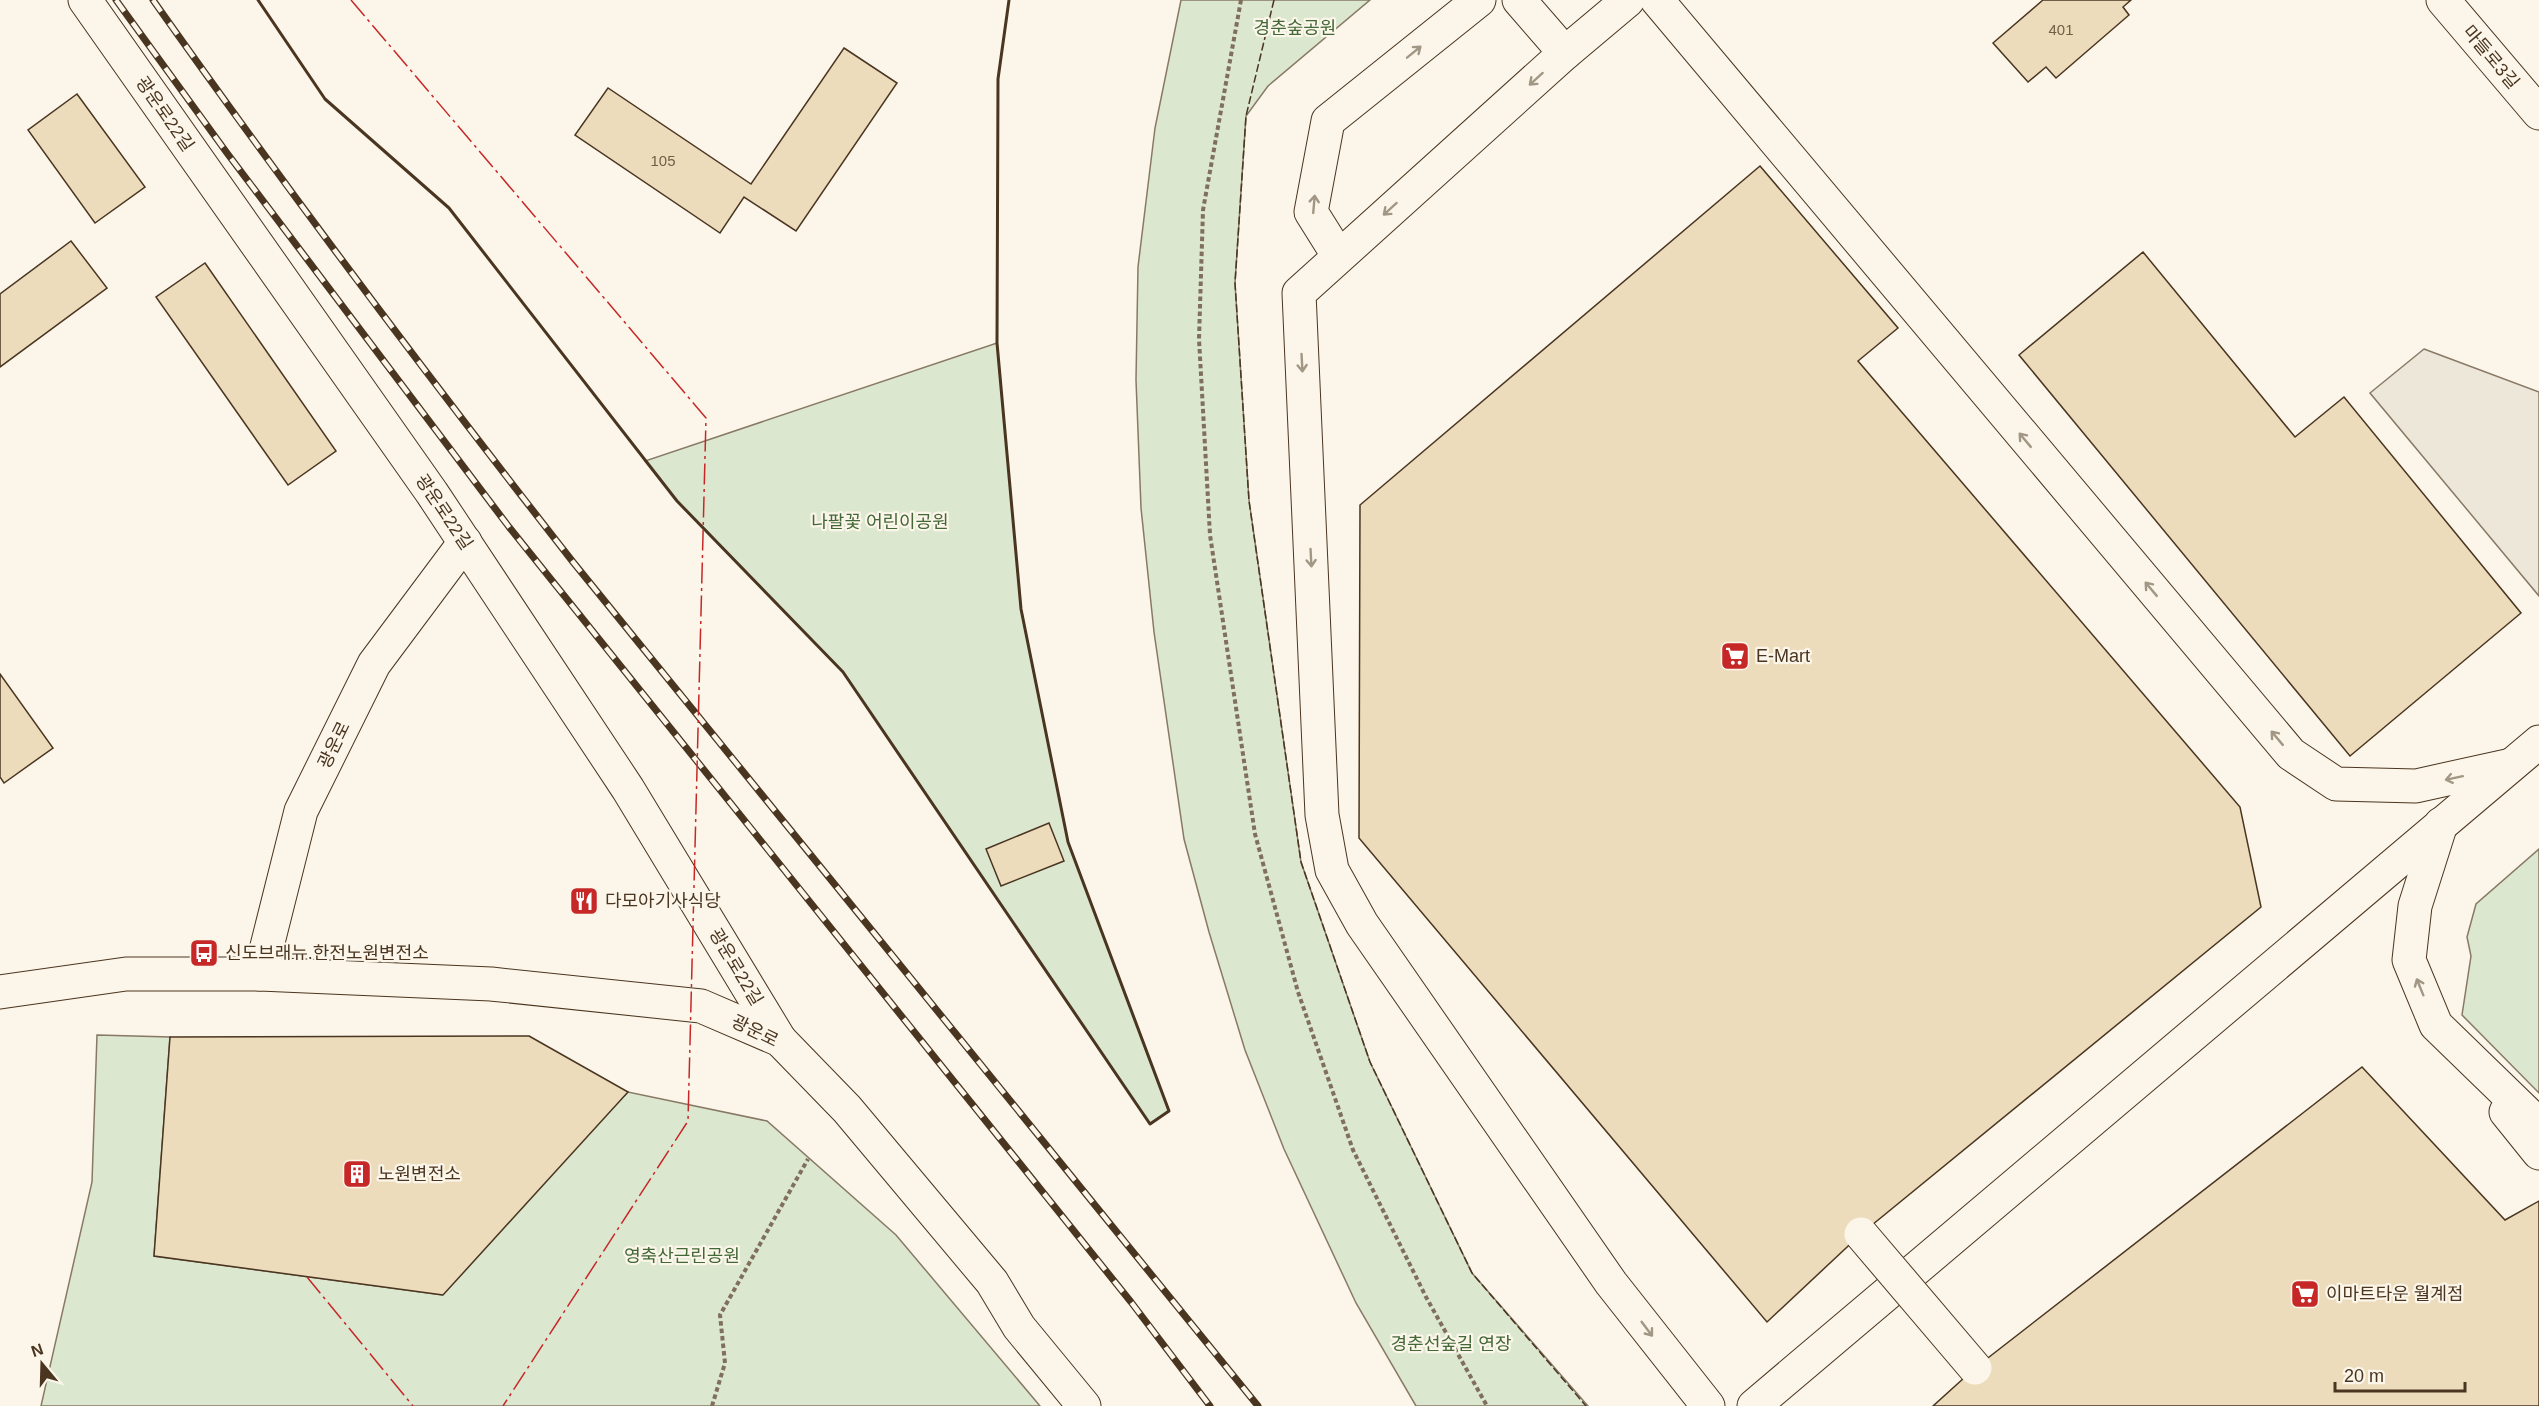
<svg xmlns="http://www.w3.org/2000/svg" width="2539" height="1406" viewBox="0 0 2539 1406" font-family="Arial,'Noto Sans KR',sans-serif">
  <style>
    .green { fill: #dce7d0; stroke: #887966; stroke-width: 1.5 }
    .parking { fill: #ede7d9; stroke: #887966; stroke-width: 1.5 }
    .building { fill: #ecdcbc; stroke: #4a3520; stroke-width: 1.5 }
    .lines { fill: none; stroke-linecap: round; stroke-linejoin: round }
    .minor-casing { stroke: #4a3520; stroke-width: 35 }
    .path { stroke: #7f6f5c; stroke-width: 4; stroke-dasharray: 4.5 3; stroke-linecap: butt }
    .minor { stroke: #fbf6e9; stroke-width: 33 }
    .rail-casing { stroke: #4a3520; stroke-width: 7 }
    .rail { stroke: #fbf6e9; stroke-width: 4.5; stroke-dasharray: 14; stroke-linecap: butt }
    .minor-bridge-casing { stroke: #4a3520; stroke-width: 35; stroke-linecap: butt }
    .minor-bridge { stroke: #fbf6e9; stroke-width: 33 }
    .fence { stroke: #4a3520; stroke-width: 1.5; stroke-dasharray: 8 3; stroke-linecap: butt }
    .wall { stroke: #4a3520; stroke-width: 3 }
    .power { stroke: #c62828; stroke-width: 1.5; stroke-dasharray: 21 4.5 3 4.5; stroke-linecap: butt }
    .oneway { stroke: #a29684 }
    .labels { text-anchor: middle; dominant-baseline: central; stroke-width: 4.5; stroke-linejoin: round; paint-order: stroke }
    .number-label { font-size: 15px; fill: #725f47 }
    .park-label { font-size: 18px; fill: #436837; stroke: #fbf6e9 }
    .street-label { font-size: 18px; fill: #4a3520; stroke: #fbf6e9 }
    .poi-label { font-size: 18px; fill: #4a3520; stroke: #fbf6e9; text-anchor: start }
  </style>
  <rect width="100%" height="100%" fill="#fbf6e9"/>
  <g class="green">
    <path d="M 1181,0 L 1370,0 L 1268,86 L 1246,116 L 1235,283 L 1249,500 L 1301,862 L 1370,1062 L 1472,1273 L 1588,1406 L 1416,1406 L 1356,1303 L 1284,1149 L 1245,1050 L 1209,932 L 1184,839 L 1154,632 L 1141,508 L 1136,380 L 1138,267 L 1155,128 Z"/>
    <path d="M 997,343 L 1021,609 L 1068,842 L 1169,1111 L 1150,1124 L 843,672 L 677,501 L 645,461 Z"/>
    <path d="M 2539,849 L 2539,1093 L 2462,1015 L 2471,956 L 2467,937 L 2476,904 Z"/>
    <path d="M 97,1035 L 170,1037 L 154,1256 L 442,1295 L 483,1242 L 628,1092 L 767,1121 L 896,1235 L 1040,1406 L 41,1406 L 92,1182 Z"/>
  </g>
  <path class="parking" d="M 2424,349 L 2539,392 L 2539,596 L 2370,393 Z"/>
  <g class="building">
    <path d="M 2043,0 L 2131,0 L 2123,7 L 2129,15 L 2056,78 L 2046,67 L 2028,82 L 1993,43 Z"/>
    <path d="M 844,48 L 897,83 L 796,231 L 744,197 L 720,233 L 575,135 L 608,88 L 751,184 Z"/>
    <path d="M 77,94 L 145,187 L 95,223 L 28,130 Z"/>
    <path d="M 1760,166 L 1898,328 L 1858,361 L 2240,807 L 2261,907 L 1861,1234 L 1767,1322 L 1359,838 L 1360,505 Z"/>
    <path d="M 71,241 L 107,288 L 0,367 L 0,294 Z"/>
    <path d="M 2143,252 L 2295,437 L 2344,397 L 2521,613 L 2350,756 L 2019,355 Z"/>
    <path d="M 205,263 L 336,451 L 288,485 L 156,297 Z"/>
    <path d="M 0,674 L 53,748 L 4,783 L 0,777 Z"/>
    <path d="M 1049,823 L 1064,861 L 1001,886 L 986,849 Z"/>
    <path d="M 529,1036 L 628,1092 L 443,1295 L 154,1256 L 170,1037 Z"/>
    <path d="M 2362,1067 L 2505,1220 L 2539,1201 L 2539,1406 L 1933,1406 L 1975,1368 Z"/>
  </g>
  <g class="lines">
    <g class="minor-casing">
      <g id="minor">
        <path d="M 85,0 L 432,493 L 628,789 L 780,1040"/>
        <path d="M 1519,0 L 1565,53"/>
        <path d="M 1628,0 L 1565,53 L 1299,293 L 1322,815 L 1332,870 L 1362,924 L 1611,1283 L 1708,1406"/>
        <path d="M 1657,0 L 2291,754 L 2336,784 L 2416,786 L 2511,765"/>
        <path d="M 2443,0 L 2539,113"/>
        <path d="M 1338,255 L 1311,212 L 1328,121 L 1479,0"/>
        <path d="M 2441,824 L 2415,906 L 2409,960 L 2436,1025 L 2539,1125"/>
        <path d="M 260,974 L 301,811 L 374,664 L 465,542"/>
        <path d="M 0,992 L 126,974 L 260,974 L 491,984 L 701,1006 L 780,1040 L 847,1109 L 992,1282 L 1019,1327 L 1084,1406"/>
        <path d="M 2506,1112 L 2539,1153"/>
        <path d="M 1754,1406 L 2539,742"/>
      </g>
    </g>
    <g class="path">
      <path d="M 1241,0 L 1203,210 L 1199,339 L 1210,535 L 1255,834 L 1298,992 L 1353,1150 L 1426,1297 L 1487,1406"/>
      <path d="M 712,1406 L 725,1363 L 720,1315 L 808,1159"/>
    </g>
    <use href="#minor" class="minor"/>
    <g class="rail-casing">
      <g id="rail">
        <path d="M 116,0 L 227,153 L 509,527 L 1131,1302 L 1210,1406"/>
        <path d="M 153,0 C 288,191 429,378 573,562 L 1258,1406"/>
      </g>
    </g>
    <use href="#rail" class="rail"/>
    <g class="minor-bridge-casing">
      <path id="minor-bridge" d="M 1861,1234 L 1975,1368"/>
    </g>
    <use href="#minor-bridge" class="minor-bridge"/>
    <path class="fence" d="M 1274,0 L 1246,116 L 1235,283 L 1249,501 L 1301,862 L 1370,1062 L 1472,1273 L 1586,1406"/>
    <path class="wall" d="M 258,0 L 325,99 L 449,208 L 677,501 L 843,672 L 1150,1124 L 1169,1111 L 1068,842 L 1021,609 L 997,343 L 998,79 L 1009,0"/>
    <g class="power">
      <path d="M 351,0 L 706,418 L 688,1121 L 503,1406"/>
      <path d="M 307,1277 L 413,1406"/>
    </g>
  </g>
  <defs><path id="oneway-shaft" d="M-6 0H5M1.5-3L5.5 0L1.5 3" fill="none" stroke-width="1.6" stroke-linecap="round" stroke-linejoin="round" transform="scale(1.5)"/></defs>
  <g class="oneway">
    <use href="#oneway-shaft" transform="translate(1414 52) rotate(-39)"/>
    <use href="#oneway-shaft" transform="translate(1536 79) rotate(138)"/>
    <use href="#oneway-shaft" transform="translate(1314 204) rotate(-85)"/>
    <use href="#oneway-shaft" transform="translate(1390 209) rotate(138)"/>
    <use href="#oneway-shaft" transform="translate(1302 363) rotate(87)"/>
    <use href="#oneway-shaft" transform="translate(2025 440) rotate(-130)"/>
    <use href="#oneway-shaft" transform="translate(1311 558) rotate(87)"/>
    <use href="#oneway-shaft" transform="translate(2151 589) rotate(-130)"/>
    <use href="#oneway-shaft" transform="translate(2277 738) rotate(-130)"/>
    <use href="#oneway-shaft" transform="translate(2454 778) rotate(168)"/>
    <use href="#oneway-shaft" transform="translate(2420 987) rotate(-112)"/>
    <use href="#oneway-shaft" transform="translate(1647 1329) rotate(53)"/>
  </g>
  <defs>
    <g id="supermarket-square" transform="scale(1.5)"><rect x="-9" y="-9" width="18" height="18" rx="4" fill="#c62828" stroke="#fbf6e9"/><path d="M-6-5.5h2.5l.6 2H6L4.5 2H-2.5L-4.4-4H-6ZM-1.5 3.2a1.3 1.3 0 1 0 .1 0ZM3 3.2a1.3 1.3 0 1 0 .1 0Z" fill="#fff"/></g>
    <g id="restaurant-square" transform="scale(1.5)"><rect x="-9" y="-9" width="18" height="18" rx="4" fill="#c62828" stroke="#fbf6e9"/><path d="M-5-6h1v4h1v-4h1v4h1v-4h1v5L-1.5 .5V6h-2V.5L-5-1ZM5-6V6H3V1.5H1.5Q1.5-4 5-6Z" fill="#fff"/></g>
    <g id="bus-square" transform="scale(1.5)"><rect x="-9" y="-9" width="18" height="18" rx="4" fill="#c62828" stroke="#fbf6e9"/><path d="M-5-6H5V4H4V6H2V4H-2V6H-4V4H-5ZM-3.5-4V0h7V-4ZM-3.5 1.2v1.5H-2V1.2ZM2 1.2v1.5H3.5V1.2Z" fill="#fff"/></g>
    <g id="building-square" transform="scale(1.5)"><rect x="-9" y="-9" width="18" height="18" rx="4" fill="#c62828" stroke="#fbf6e9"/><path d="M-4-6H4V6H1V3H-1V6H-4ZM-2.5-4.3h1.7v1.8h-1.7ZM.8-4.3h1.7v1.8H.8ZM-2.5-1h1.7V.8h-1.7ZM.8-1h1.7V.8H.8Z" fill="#fff"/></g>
  </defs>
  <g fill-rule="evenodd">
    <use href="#supermarket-square" x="1735" y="656"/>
    <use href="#restaurant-square" x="584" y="901"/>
    <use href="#bus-square" x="204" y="953"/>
    <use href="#building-square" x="357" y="1174"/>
    <use href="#supermarket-square" x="2305" y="1294"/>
  </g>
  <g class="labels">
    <g class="number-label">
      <text x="2061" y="29">401</text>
      <text x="663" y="160">105</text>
    </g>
    <g class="park-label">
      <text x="1295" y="28">경춘숲공원</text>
      <text x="880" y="522">나팔꽃 어린이공원</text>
      <text x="682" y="1256">영축산근린공원</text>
      <text x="1451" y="1344">경춘선숲길 연장</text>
    </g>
    <g class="street-label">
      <text transform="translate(2491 57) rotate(50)">마들로3길</text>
      <text transform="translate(165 114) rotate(55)">광운로22길</text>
      <text transform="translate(444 512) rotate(56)">광운로22길</text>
      <text transform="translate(334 745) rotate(-64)">광운로</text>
      <text transform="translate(736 967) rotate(59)">광운로22길</text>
      <text transform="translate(755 1031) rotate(26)">광운로</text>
    </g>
    <g class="poi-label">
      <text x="1756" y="656">E-Mart</text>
      <text x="605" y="901">다모아기사식당</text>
      <text x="225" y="953">신도브래뉴.한전노원변전소</text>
      <text x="378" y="1174">노원변전소</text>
      <text x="2326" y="1294">이마트타운 월계점</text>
    </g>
  </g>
  <g transform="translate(42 1364) rotate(341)" stroke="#fbf6e9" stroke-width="4.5" paint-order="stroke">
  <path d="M0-4.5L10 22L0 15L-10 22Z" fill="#4a3520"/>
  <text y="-9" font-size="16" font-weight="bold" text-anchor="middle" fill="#4a3520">N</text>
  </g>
  <path d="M2335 1382v9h130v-9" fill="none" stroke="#4a3520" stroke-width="3"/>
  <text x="2344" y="1382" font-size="18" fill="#4a3520" stroke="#fbf6e9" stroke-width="4.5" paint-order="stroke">20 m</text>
</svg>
